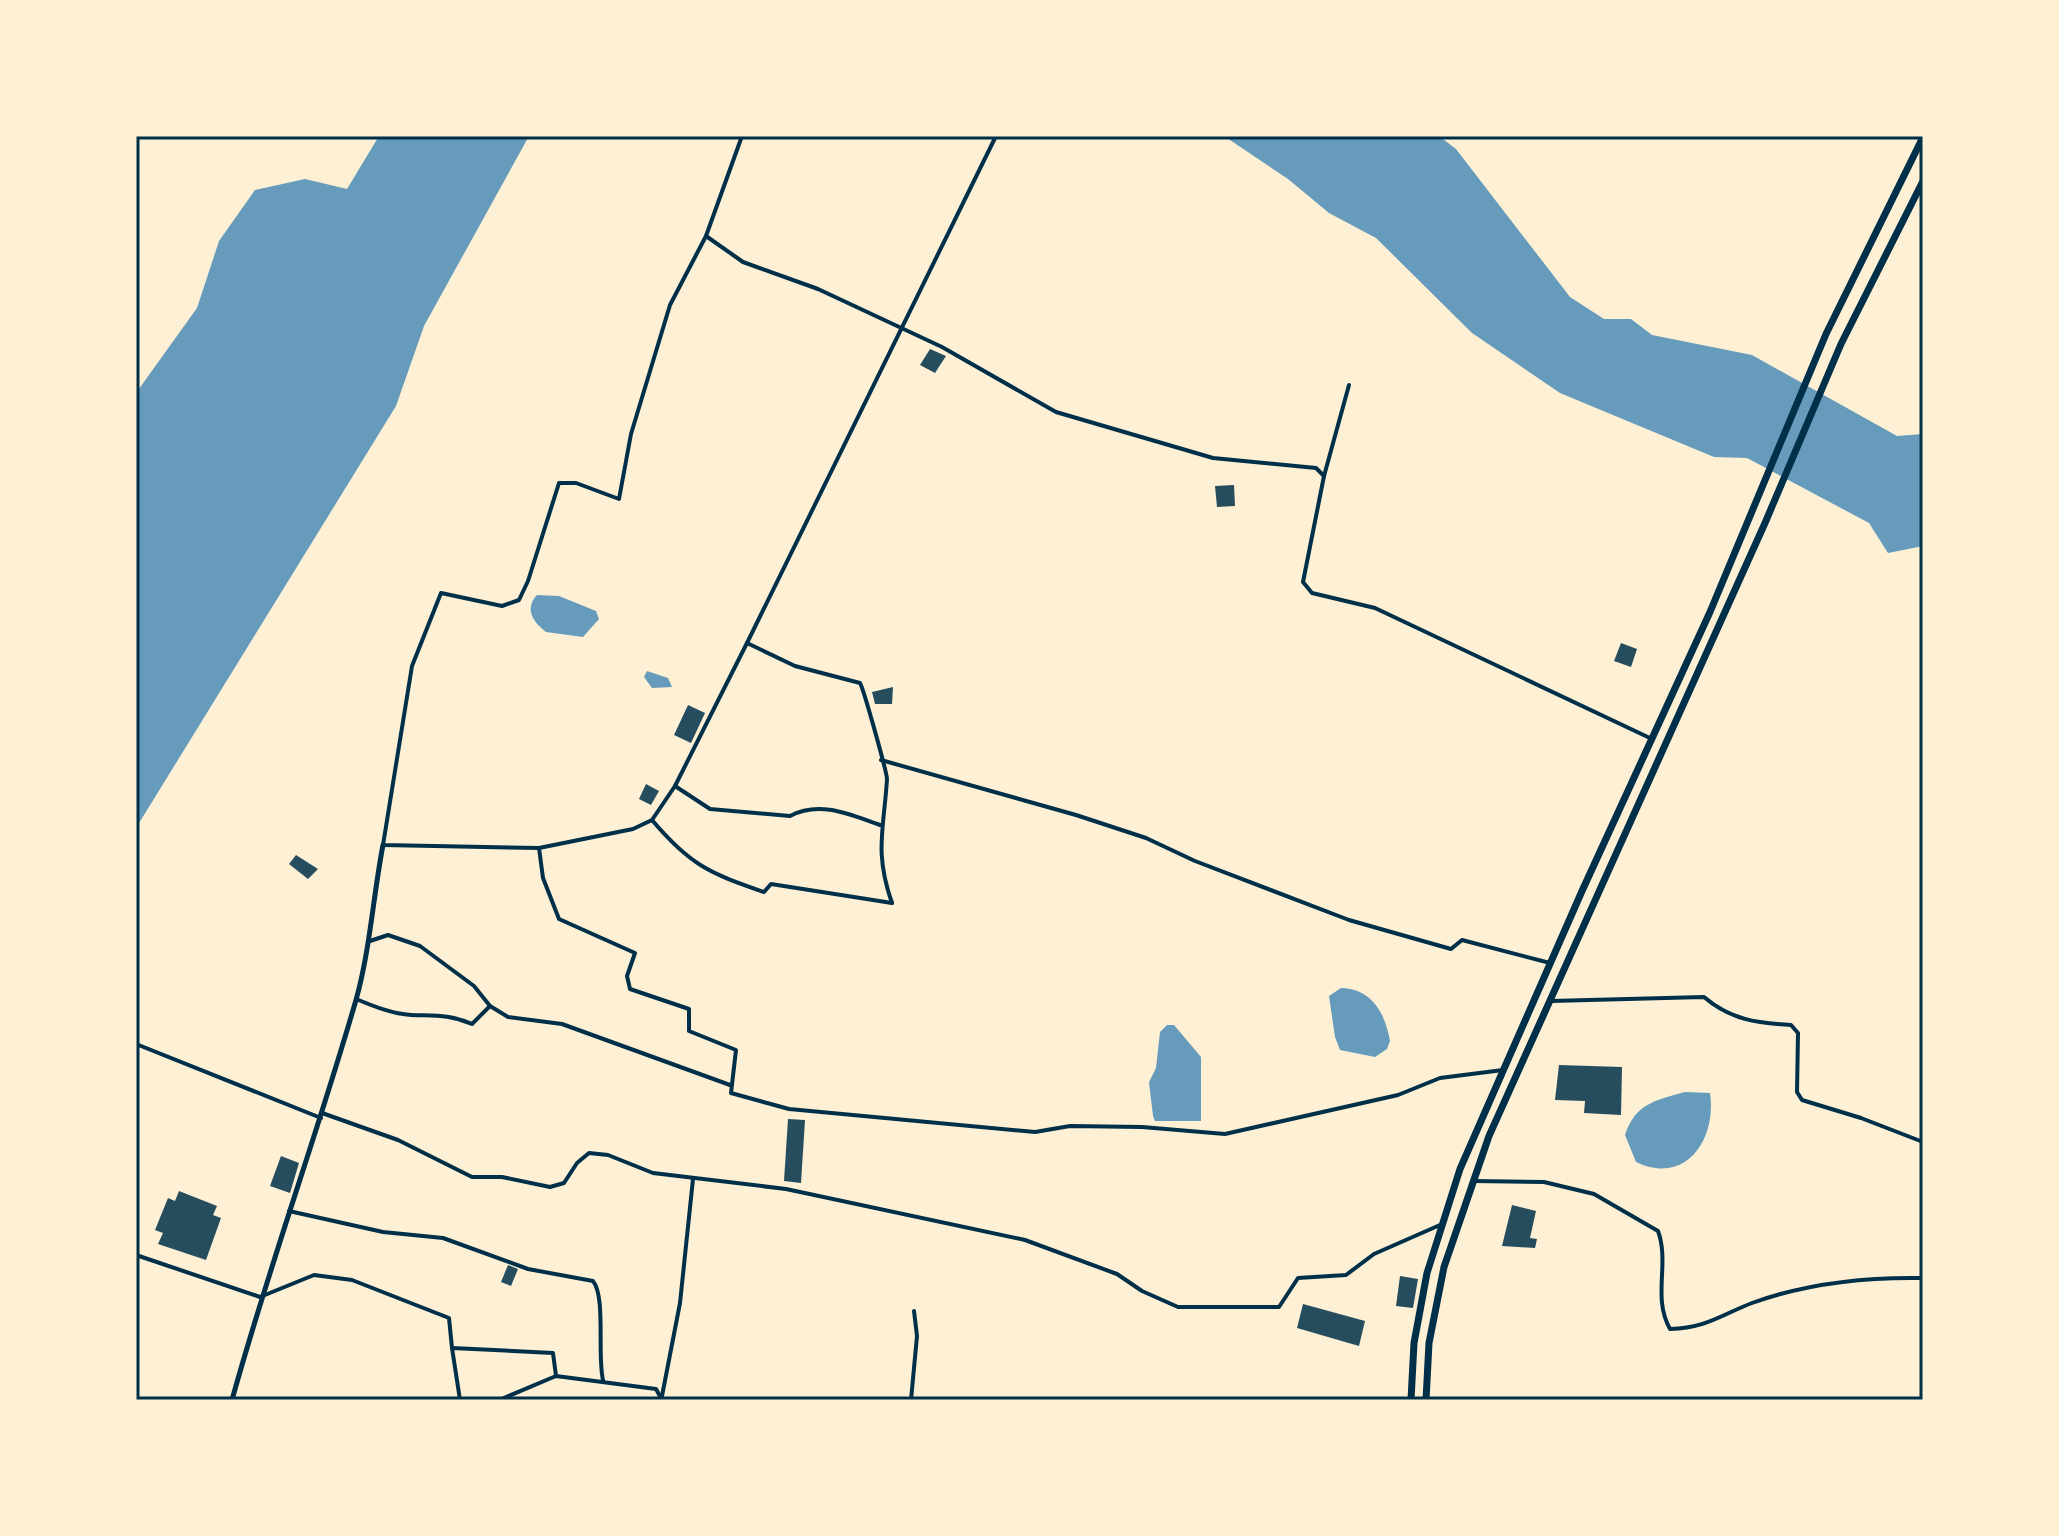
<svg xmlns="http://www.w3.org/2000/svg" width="2059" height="1536" viewBox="0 0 2059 1536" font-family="Karla,sans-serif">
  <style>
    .water { fill: #669bbc }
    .building { fill: #264d5e }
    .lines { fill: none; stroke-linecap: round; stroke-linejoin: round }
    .minor { stroke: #003049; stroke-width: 4 }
    .tertiary { stroke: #003049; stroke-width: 5 }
    .trunk { stroke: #003049; stroke-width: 7 }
    .neatline { fill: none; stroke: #003049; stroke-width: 3 }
  </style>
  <rect width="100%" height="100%" fill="#fdf0d5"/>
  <g class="water">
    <path d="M 379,136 L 529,136 L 424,326 L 396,406 L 136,828 L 136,393 L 197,308 L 219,241 L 255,190 L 305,179 L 347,189 Z"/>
    <path d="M 1224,136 L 1439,136 L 1456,149 L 1570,297 L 1604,319 L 1631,319 L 1652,335 L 1752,355 L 1897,436 L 1923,434 L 1923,546 L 1888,553 L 1869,523 L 1747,458 L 1714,457 L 1560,393 L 1472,333 L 1376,238 L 1329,213 L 1288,179 Z"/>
    <path d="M 537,595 L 559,596 L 596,611 L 599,619 L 583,637 L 546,632 C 533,622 524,609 537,595 Z"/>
    <path d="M 647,671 L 668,678 L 672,687 L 652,688 L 644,677 Z"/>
    <path d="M 1341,988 C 1372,989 1385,1013 1390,1041 L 1387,1049 L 1375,1057 L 1340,1050 L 1335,1037 L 1329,996 Z"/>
    <path d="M 1167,1025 L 1174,1025 L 1201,1057 L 1201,1121 L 1155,1121 L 1153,1116 L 1149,1082 L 1156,1068 L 1160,1032 Z"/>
    <path d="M 1685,1092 L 1710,1093 C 1717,1139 1686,1186 1636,1162 L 1625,1135 C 1636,1103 1654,1101 1685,1092 Z"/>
  </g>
  <g class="building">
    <path d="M 930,349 L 946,356 L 935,373 L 920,365 Z"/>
    <path d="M 1234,485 L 1235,506 L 1217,507 L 1215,486 Z"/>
    <path d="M 1621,643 L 1637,649 L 1631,667 L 1614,661 Z"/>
    <path d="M 893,687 L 892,704 L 875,704 L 872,692 Z"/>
    <path d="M 688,705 L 705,713 L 691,743 L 674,735 Z"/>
    <path d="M 646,784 L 659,791 L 651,805 L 639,799 Z"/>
    <path d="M 296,855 L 318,869 L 308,879 L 289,864 Z"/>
    <path d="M 1559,1065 L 1622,1067 L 1621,1115 L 1584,1113 L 1585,1101 L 1555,1100 Z"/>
    <path d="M 788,1119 L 805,1120 L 801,1183 L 784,1181 Z"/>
    <path d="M 281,1156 L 299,1163 L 290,1193 L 270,1186 Z"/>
    <path d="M 179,1191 L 217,1206 L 213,1215 L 221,1218 L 206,1260 L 158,1244 L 163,1233 L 155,1230 L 168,1198 L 175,1201 Z"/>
    <path d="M 1512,1205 L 1536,1211 L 1530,1238 L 1537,1239 L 1535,1248 L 1502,1246 Z"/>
    <path d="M 508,1265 L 518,1269 L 511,1286 L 501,1282 Z"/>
    <path d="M 1400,1276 L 1418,1279 L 1413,1308 L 1396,1306 Z"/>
    <path d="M 1303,1304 L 1365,1321 L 1359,1346 L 1297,1328 Z"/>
  </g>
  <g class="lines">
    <g class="minor">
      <path d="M 742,136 L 706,236 L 670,305 L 631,434 L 619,499 L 576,483 L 559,483 L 528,581 L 519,600 L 502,606 L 441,593 L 412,666 L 383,845 L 539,848 L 633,829 L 652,820 L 675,786 L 747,643 L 996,136"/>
      <path d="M 706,236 L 743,262 L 818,289 L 942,347 L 1056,412 L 1213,458 L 1316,468 L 1324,476 L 1303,582 L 1312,593 L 1375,608 L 1652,739"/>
      <path d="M 1324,476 L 1349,385"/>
      <path d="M 747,643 L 795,666 L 860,683 C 864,690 887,773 887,779 C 884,829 874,852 892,903"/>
      <path d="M 881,760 L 1076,815 L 1146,838 L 1195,861 L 1349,920 L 1451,949 L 1462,940 L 1550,963"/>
      <path d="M 675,786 L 710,809 L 790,816 C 820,800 851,815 880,825"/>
      <path d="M 652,820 C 690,865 709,873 764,892 L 771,884 L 892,903"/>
      <path d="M 539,848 L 543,878 L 559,919 L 635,953 L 627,976 L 630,989 L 689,1009 L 689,1031 L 736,1050 L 731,1093 L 789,1109 L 1035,1132 L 1070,1126 L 1142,1127 L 1225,1134 L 1398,1095 L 1440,1078 L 1503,1070"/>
      <path d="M 370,941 L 388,935 L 420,946 L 474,986 L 490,1006 L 508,1017 L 562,1024 L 730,1085"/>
      <path d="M 356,999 C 373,1006 392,1014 411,1015 C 434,1016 449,1014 472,1024 L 490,1006"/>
      <path d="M 1551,1001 L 1704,997 C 1731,1020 1757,1023 1791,1025 L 1798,1033 L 1797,1092 L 1802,1100 L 1861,1118 L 1923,1142"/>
      <path d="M 136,1044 L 321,1118"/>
      <path d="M 322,1113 L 398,1140 L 472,1177 L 502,1177 L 550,1187 L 564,1183 L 577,1163 L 589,1153 L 608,1155 L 653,1173 L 786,1189 L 1025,1240 L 1117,1274 L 1142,1291 L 1178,1307 L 1279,1307 L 1298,1278 L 1346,1275 L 1374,1254 L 1440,1225"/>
      <path d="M 1473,1181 L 1544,1182 L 1594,1194 L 1658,1231 C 1670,1264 1652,1297 1670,1329 C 1706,1328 1721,1315 1752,1303 C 1807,1283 1866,1277 1923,1278"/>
      <path d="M 289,1211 L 383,1232 L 443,1238 L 528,1269 L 593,1281 C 606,1297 597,1355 603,1380"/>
      <path d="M 136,1255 L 260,1297 L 314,1275 L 352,1280 L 449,1318 L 452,1348"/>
      <path d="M 662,1396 L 680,1303 L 693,1179"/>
      <path d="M 460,1400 L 452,1348 L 553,1353 L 556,1376"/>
      <path d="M 499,1400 L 556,1376 L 656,1389 L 662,1400"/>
      <path d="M 911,1400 L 917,1336 L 914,1311"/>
    </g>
    <path class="tertiary" d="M 232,1400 C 269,1266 317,1135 356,1000 C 370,950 373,897 383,845"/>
    <g class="trunk">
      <path d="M 1411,1400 L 1414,1343 L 1427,1273 L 1460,1169 L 1582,891 L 1710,612 L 1826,334 L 1923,137"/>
      <path d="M 1426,1400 L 1429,1343 L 1444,1267 L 1489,1136 L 1765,523 L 1841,344 L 1923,181"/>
    </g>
  </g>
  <rect width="2059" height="1536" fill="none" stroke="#fdf0d5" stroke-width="276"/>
  <rect x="138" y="138" width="1783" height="1260" class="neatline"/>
</svg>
